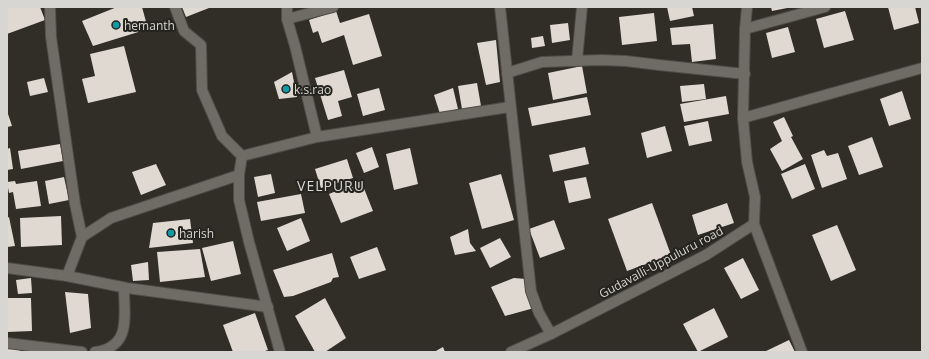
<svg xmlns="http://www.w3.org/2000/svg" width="929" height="359" viewBox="0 0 929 359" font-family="'Open Sans',sans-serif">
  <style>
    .building { fill: #dfd9d2 }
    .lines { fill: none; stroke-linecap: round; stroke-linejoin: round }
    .street-casing { stroke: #4e4c46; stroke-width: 12 }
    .secondary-casing { stroke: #4e4c46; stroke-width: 12 }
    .street { stroke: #6f6c65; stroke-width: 10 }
    .secondary { stroke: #6f6c65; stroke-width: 10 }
    .culture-dot { fill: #0f9aa8; stroke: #26241e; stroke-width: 1.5 }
    .labels { text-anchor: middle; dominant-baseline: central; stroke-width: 4; stroke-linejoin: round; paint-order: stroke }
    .poi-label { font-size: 12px; fill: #d8d6d2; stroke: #26241e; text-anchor: start }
    .street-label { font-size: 12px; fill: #d8d6d2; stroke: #26241e }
    .quarter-label { font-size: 14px; letter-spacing: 1px; fill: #d8d6d2; stroke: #26241e }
  </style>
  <rect width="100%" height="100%" fill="#302e27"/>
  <g class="building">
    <path d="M 7,7 L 40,7 L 45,20 L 7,34 Z"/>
    <path d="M 117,7 L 142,7 L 148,29 L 93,46 L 82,21 Z"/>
    <path d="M 182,7 L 208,7 L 209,8 L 186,17 Z"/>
    <path d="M 667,7 L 692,7 L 694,16 L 670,21 Z"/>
    <path d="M 771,7 L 787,7 L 787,8 L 772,11 Z"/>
    <path d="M 888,7 L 915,7 L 919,23 L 894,30 Z"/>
    <path d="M 336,11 L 340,23 L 369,14 L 382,56 L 353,65 L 344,35 L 322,43 L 318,31 L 313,33 L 309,20 Z"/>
    <path d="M 845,11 L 854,40 L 824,48 L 816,19 Z"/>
    <path d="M 654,13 L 657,41 L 622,45 L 619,17 Z"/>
    <path d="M 568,23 L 570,40 L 552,43 L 550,25 Z"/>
    <path d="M 713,24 L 716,59 L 692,62 L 690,44 L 672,45 L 670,28 Z"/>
    <path d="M 788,27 L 795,52 L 772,58 L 766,33 Z"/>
    <path d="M 543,36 L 545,46 L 532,48 L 531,38 Z"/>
    <path d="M 496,40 L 500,82 L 486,85 L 477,43 Z"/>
    <path d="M 124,46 L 136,92 L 88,103 L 82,79 L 95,76 L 90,54 Z"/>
    <path d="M 582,66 L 587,93 L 553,100 L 548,73 Z"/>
    <path d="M 344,70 L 352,97 L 338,101 L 342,116 L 328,120 L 315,78 Z"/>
    <path d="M 292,72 L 297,97 L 279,99 L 274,82 Z"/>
    <path d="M 44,78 L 48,92 L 30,96 L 27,82 Z"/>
    <path d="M 477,83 L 481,106 L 462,109 L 458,86 Z"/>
    <path d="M 704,84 L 706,99 L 682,102 L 680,86 Z"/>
    <path d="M 379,88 L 385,110 L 363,116 L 357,94 Z"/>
    <path d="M 453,88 L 458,109 L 440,114 L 434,95 Z"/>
    <path d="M 902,91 L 911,119 L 889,126 L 880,99 Z"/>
    <path d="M 726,96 L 729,114 L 684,122 L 680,104 Z"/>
    <path d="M 587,97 L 591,115 L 532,126 L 528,108 Z"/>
    <path d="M 7,111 L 12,126 L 7,127 Z"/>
    <path d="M 784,117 L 793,136 L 791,137 L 803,159 L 782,171 L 770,149 L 782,141 L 773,122 Z"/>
    <path d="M 708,121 L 712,141 L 689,146 L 684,126 Z"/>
    <path d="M 665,126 L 672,151 L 647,158 L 641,133 Z"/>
    <path d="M 872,137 L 883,167 L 859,175 L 848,146 Z"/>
    <path d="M 60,144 L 63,161 L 21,169 L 18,151 Z"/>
    <path d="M 372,147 L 379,167 L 364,173 L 356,153 Z"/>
    <path d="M 585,147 L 589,164 L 553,172 L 549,155 Z"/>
    <path d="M 10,148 L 13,169 L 7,170 L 7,149 Z"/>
    <path d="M 410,148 L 418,184 L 394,190 L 386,154 Z"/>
    <path d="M 824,150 L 827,156 L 838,153 L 847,179 L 822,188 L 811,155 Z"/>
    <path d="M 347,159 L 353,178 L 321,188 L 315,169 Z"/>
    <path d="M 156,164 L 166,185 L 141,195 L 132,172 Z"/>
    <path d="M 805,164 L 815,189 L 792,199 L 781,174 Z"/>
    <path d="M 271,174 L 275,193 L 258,197 L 254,177 Z"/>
    <path d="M 501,174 L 514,220 L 482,229 L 469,183 Z"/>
    <path d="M 64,177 L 69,200 L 49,204 L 45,181 Z"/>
    <path d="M 586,177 L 591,198 L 569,203 L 564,181 Z"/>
    <path d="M 15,181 L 16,184 L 37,181 L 41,206 L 16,209 L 13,192 L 9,193 L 7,182 Z"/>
    <path d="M 361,181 L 373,211 L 341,223 L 329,194 Z"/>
    <path d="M 301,194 L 305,213 L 261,221 L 257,202 Z"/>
    <path d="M 652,203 L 671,255 L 627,271 L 608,219 Z"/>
    <path d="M 727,203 L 734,223 L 698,235 L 692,215 Z"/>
    <path d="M 61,216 L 62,245 L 21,247 L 20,218 Z"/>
    <path d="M 9,217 L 15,246 L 7,247 L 7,218 Z"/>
    <path d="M 301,218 L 310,241 L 287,251 L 277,228 Z"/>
    <path d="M 190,219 L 193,243 L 149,248 L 153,223 Z"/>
    <path d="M 554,220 L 565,249 L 540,258 L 529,229 Z"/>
    <path d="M 837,225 L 856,270 L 831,281 L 812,235 Z"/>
    <path d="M 468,229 L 470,243 L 476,251 L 455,255 L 450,237 Z"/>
    <path d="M 500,238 L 511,257 L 490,268 L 480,248 Z"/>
    <path d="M 233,241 L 241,274 L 211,281 L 202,248 Z"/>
    <path d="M 377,247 L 386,270 L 359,279 L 350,257 Z"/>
    <path d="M 200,249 L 205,277 L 160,282 L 157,252 Z"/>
    <path d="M 332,253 L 339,277 L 333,278 L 331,282 L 293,296 L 284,297 L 273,270 Z"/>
    <path d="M 743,258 L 759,290 L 741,299 L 724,268 Z"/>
    <path d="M 148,262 L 149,280 L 133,281 L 131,265 Z"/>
    <path d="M 31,278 L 32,293 L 18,294 L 16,280 Z"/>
    <path d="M 514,278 L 526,279 L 534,308 L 505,316 L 491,287 Z"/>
    <path d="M 65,292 L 88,294 L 91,328 L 70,333 Z"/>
    <path d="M 7,298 L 31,298 L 32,331 L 7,332 Z"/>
    <path d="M 325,298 L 346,338 L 325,352 L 315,352 L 295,316 Z"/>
    <path d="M 714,308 L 728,337 L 698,352 L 683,324 Z"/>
    <path d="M 255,313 L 268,350 L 262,352 L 233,352 L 223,325 Z"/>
    <path d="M 789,340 L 795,352 L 764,352 Z"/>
    <path d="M 443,347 L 445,352 L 434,352 Z"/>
    <path d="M 7,349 L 19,349 L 21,352 L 7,352 Z"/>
  </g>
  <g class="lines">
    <g class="street-casing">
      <g id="street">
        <path d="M 50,7 L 51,37 L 75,204 L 82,237 L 67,276"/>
        <path d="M 175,7 L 184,31 L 201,45 L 202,90 L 222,136 L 242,156"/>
        <path d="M 287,7 L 287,19 L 295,46 L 317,137"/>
        <path d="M 500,7 L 531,291 L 539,313 L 551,334"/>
        <path d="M 287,19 L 333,7"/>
        <path d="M 745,29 L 825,7"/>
        <path d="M 577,60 L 582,7"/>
        <path d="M 507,73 L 542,62 L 601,60 L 626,61 L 659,65 L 745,74"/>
        <path d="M 743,118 L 922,68"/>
        <path d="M 754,224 L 802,352"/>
        <path d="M 82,237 L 111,218 L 239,175"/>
        <path d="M 7,268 L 67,276 L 127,288 L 268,307"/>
        <path d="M 7,343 L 82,352"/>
        <path d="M 95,352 C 132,347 124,316 124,288"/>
        <path d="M 280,352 L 249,242 L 239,200 L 239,175 L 242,156 L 317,137 L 510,107"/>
      </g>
    </g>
    <g class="secondary-casing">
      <path id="secondary" d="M 511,352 L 551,334 L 706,255 L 754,224 L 755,197 L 747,162 L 743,118 L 745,29 L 747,7"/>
    </g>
    <use href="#street" class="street"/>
    <use href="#secondary" class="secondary"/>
  </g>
  <g class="culture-dot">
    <circle cx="116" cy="25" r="4"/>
    <circle cx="286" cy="89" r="4"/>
    <circle cx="171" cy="233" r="4"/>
  </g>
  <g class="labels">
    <g class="poi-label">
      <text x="124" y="25">hemanth</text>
      <text x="294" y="89">k.s.rao</text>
      <text x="179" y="233">harish</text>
    </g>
    <g class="street-label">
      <text transform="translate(661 262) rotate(-28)">Gudavalli-Uppuluru road</text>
    </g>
    <g class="quarter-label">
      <text x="331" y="185">VELPURU</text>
    </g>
  </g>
  <rect width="929" height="359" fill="none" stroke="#d8d6d2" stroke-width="16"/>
</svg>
